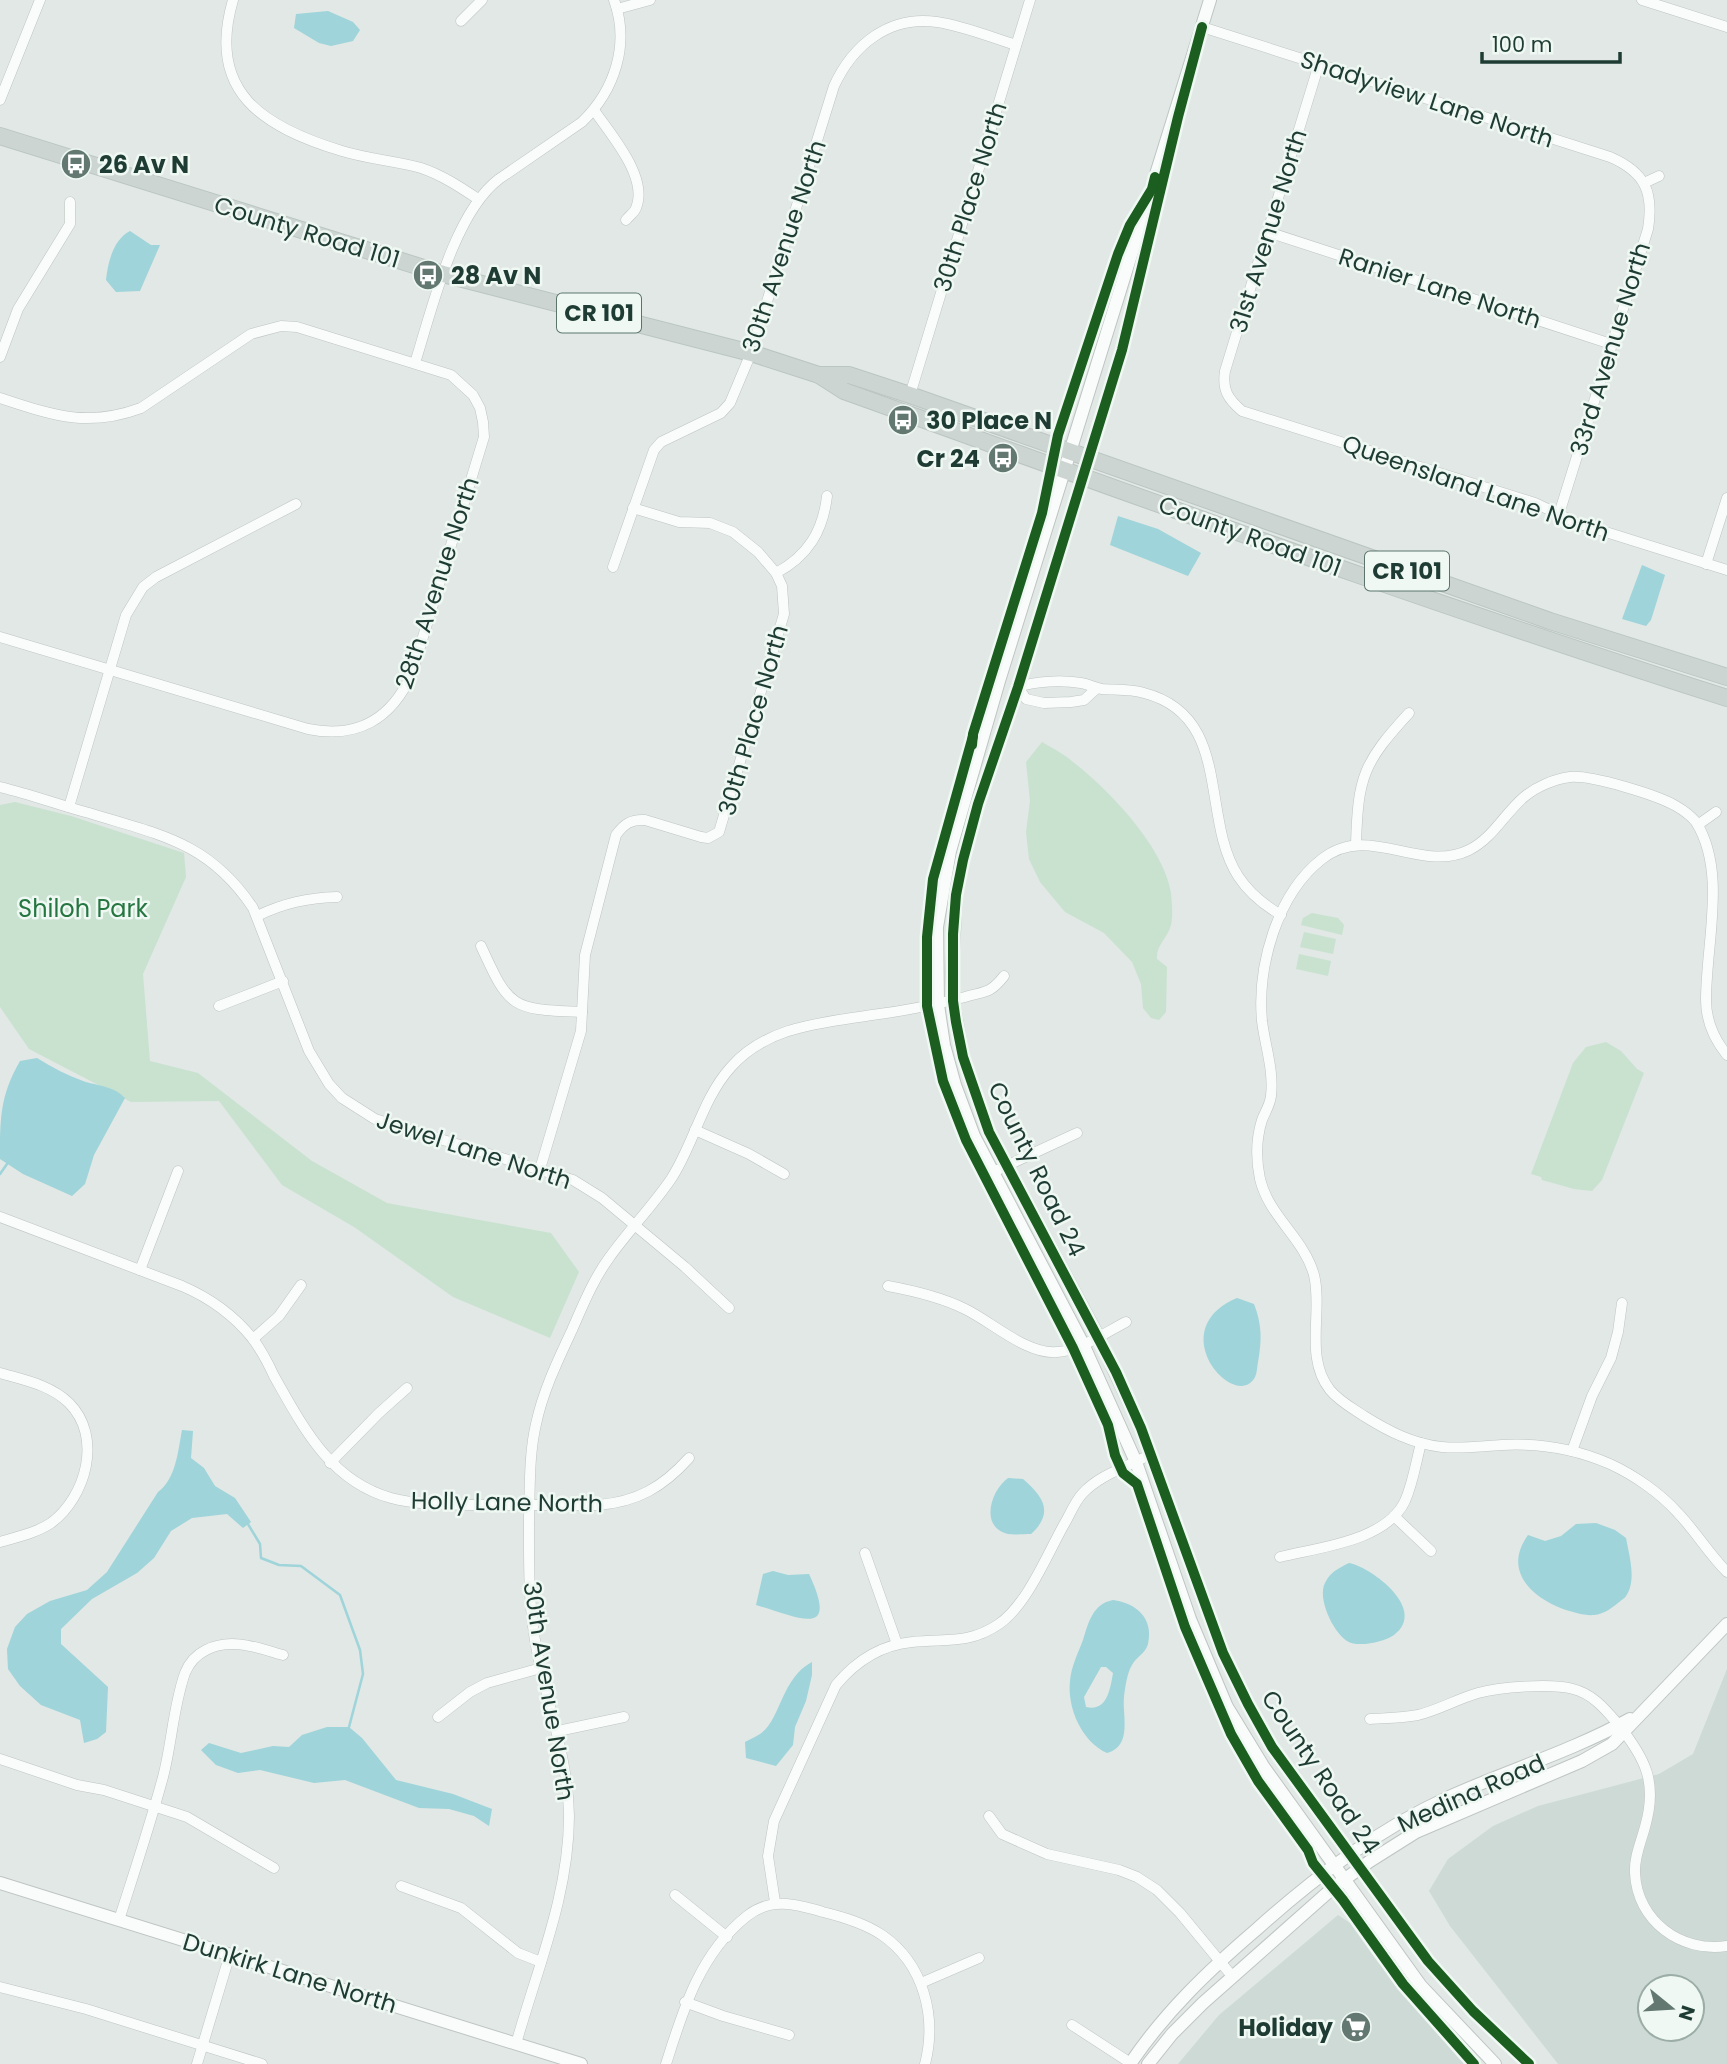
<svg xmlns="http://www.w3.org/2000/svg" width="1727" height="2064" viewBox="0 0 1727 2064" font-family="Poppins,sans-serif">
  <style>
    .built { fill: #cedad5; fill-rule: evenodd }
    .green { fill: #c9e2d0 }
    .water { fill: #9ed4da; fill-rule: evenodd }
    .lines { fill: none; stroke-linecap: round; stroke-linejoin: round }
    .stream { stroke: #9ed4da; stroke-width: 2.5 }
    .minor-casing { stroke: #bec5c2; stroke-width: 11 }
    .tertiary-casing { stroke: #bec5c2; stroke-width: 14 }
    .primary-casing { stroke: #bbc5c1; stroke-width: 18 }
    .minor { stroke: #fafcfb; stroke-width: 10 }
    .tertiary { stroke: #fafcfb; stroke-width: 12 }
    .primary { stroke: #ccd5d2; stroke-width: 16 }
    .cycleway-casing { stroke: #eff8f3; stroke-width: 15 }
    .cycleway { stroke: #1b5e20; stroke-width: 10 }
    .labels { text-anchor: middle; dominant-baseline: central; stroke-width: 5; stroke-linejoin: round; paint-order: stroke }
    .shield { fill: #eff8f3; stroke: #5d746d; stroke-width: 2 }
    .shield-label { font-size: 23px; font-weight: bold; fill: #1e3c33 }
    .street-label { font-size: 24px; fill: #1e3c33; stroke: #eff8f3 }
    .poi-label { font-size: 24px; font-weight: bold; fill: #1e3c33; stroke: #eff8f3; text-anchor: start }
    .park-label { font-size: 24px; fill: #257641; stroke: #eff8f3 }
  </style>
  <rect width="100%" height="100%" fill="#e1e8e5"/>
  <g class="built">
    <path d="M 1727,1669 L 1727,2064 L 1558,2064 L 1450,1926 L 1429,1891 L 1448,1859 L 1493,1826 L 1538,1806 L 1659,1774 L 1693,1754 ZM 1650,1987 L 1692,1987 L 1692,2029 L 1650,2029 Z"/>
    <path d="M 1338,1915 L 1350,1923 L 1377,1961 L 1415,2008 L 1470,2064 L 1178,2064 L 1219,2015 Z"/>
  </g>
  <g class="green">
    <path d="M 1042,742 C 1052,748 1064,754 1073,762 C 1109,790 1164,847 1171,893 C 1172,902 1173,917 1171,925 C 1167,939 1156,945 1157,959 L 1167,967 L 1166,1012 L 1159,1020 L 1151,1018 L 1143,1008 L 1141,984 L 1132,962 L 1104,933 L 1065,912 L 1040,882 L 1029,859 L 1026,832 L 1030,801 L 1026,762 Z"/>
    <path d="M 15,802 L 71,816 L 184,853 L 186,877 L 143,974 L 150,1061 L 198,1073 L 312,1161 L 387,1203 L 551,1233 L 579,1272 L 550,1338 L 453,1297 L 354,1227 L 282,1185 L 219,1101 L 131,1102 L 29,1049 L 0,1007 L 0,805 Z"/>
    <path d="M 1312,913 L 1338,918 L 1344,925 L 1342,935 L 1301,925 L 1303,918 Z"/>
    <path d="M 1304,932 L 1336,939 L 1333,954 L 1300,947 Z"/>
    <path d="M 1299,954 L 1331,961 L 1328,976 L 1296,969 Z"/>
    <path d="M 1606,1042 L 1621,1051 L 1637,1069 L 1644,1073 L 1602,1180 L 1592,1191 L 1574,1189 L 1542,1180 L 1541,1177 L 1531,1174 L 1573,1063 L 1586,1047 Z"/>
  </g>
  <g class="water">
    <path d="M 328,11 L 353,22 L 360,30 L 353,41 L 331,46 L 319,43 L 294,28 L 296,14 Z"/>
    <path d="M 130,231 L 151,245 L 160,245 L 140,291 L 116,292 L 106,280 C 108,262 113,240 130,231 Z"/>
    <path d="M 1118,516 L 1158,529 L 1201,553 L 1188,576 L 1110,545 Z"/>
    <path d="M 1642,565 L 1665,575 L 1651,620 L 1646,626 L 1622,619 Z"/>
    <path d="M 37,1058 C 51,1067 67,1075 83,1081 C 98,1086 114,1086 125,1098 L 94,1155 L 85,1184 L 72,1196 L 23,1174 L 0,1159 C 0,1118 0,1096 20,1061 Z"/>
    <path d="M 1237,1298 L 1254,1304 C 1262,1325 1262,1340 1258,1362 C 1257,1367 1257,1373 1255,1377 C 1236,1413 1161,1330 1237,1298 Z"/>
    <path d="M 182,1430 L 193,1431 L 191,1458 L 204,1468 L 215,1486 L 235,1498 L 251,1522 L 243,1528 L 227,1514 L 192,1518 L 171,1531 L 154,1558 L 137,1573 L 92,1599 L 61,1629 L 61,1644 L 108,1687 L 106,1732 L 97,1739 L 84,1743 L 80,1720 L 41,1705 L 20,1686 L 8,1669 L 7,1649 L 15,1627 L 27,1614 L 50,1601 L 87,1590 L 107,1572 L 158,1492 C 176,1479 178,1451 182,1430 Z"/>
    <path d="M 1008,1478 L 1023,1479 C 1044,1497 1054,1513 1031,1534 C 1024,1534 1015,1535 1008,1534 C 979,1527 991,1490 1008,1478 Z"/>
    <path d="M 1596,1523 L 1615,1530 L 1626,1538 C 1629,1555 1637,1580 1626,1596 C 1626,1597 1619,1602 1618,1603 C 1610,1609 1604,1614 1594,1615 C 1585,1616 1572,1612 1563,1609 C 1530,1596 1503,1570 1528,1535 L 1545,1541 L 1561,1536 L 1576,1524 Z"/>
    <path d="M 1349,1563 C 1373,1568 1428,1610 1394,1635 C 1384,1642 1358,1648 1347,1641 C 1333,1632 1317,1598 1325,1583 C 1330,1572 1339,1568 1349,1563 Z"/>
    <path d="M 773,1571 L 788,1575 L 809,1574 C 840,1640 798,1617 756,1605 L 763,1574 Z"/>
    <path d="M 1113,1600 C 1136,1603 1154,1618 1148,1644 C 1145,1654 1136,1657 1132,1665 C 1127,1673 1125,1688 1124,1697 C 1122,1715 1133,1746 1107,1753 C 1082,1742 1067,1708 1070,1681 C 1071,1667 1078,1653 1083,1640 C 1089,1621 1093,1604 1113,1600 ZM 1101,1667 L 1106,1667 L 1113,1673 C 1110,1690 1107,1712 1086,1707 L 1084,1697 Z"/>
    <path d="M 812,1662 L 812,1675 L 806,1701 L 795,1727 L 793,1745 L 776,1766 L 746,1758 L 745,1742 C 750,1739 756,1737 760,1734 C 781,1720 781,1678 812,1662 Z"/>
    <path d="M 327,1727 L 349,1727 L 362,1738 L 396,1780 L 453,1794 L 492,1809 L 489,1826 L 474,1816 L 449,1809 L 419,1808 L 345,1780 L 314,1783 L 260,1770 L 238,1773 L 216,1765 L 201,1750 L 209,1743 L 241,1753 L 273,1746 L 289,1747 L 302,1735 Z"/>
  </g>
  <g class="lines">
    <g class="stream">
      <path d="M 0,1174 L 7,1164"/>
      <path d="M 248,1524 L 260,1544 L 261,1558 L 279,1565 L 301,1566 L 340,1595 L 360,1650 L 363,1674 L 349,1727"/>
    </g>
    <g class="minor-casing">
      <g id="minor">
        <path d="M 233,0 C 206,92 263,127 342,151 C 368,159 396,161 421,168 C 442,175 460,187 478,199"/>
        <path d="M 1642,0 L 1727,27"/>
        <path d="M 617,9 L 650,0"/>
        <path d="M 461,21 L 482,0"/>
        <path d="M 1202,27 L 1610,157 C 1645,172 1654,192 1648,229 L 1559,514"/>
        <path d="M 1319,64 L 1225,371 C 1222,390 1228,399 1242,411 L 1535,503 L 1577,523 L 1727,570"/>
        <path d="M 0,100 L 40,0"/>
        <path d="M 594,110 C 610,134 649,177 636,208 C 635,212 629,216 626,220"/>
        <path d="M 1644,183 L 1659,176"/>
        <path d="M 1268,232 L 1611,344"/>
        <path d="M 0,357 L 18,309 L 70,224 L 70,202"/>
        <path d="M 415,363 C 432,309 454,213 499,179 L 582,122 C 615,90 630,44 614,0"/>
        <path d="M 910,395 L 1030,0"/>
        <path d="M 0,398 C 52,415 87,428 141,408 L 251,334 L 281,326 L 297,327 L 451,375 L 473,395 L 480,408 L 483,422 L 484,437 L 412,673 C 392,719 357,739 308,729 L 0,637"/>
        <path d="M 1706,564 L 1727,498"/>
        <path d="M 613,567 L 654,450 L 661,442 L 721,413 L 730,403 L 751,353 L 834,86 C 853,45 889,15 937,22 C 964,26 990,37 1016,45"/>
        <path d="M 776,573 C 808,556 823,531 827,496"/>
        <path d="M 1018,687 C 1036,681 1062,680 1081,683 C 1088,684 1095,688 1102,689 C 1115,690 1131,689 1144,693 C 1233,716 1200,817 1238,876 C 1249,893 1264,905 1281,915"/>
        <path d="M 1018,687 L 1026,699 L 1044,703 L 1071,702 L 1084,700 L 1097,688"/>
        <path d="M 0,787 C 30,794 59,805 89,813 C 160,835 209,842 253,908 L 309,1051 L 329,1084 L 342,1098 L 375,1119 L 573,1180 L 602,1198 L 685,1267 L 729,1308"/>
        <path d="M 69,807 L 126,615 L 143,587 L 156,577 L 296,504"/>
        <path d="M 1699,824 L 1716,812"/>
        <path d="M 1356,844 C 1358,777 1363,763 1409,713"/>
        <path d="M 257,916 C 284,903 307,898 337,897"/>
        <path d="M 481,946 C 510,1010 512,1009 582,1012"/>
        <path d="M 219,1006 L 283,981"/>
        <path d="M 1727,1055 C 1714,1039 1706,1020 1706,1000 C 1706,942 1727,872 1696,822 C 1691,816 1683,810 1676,806 C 1657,795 1592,775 1570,777 C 1554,779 1536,787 1524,797 C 1504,814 1493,838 1469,850 C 1420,874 1369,822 1322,859 C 1277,894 1257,966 1262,1021 C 1265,1046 1274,1070 1271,1096 C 1270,1105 1265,1112 1262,1120 C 1256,1139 1256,1160 1260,1179 C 1269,1217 1304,1238 1314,1275 C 1323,1312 1304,1357 1330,1390 C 1339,1401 1352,1408 1364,1416 C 1388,1431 1413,1444 1442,1447 C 1462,1449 1482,1446 1502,1445 C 1538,1443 1576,1449 1610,1464 C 1634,1475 1660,1493 1678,1513 C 1696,1532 1709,1554 1727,1572"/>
        <path d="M 695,1130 L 749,1154 L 784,1174"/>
        <path d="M 540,1169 L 581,1031 L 585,955 L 616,835 C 624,824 631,819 645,820 L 701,837 L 708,838 L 719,832 L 784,614 L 782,586 L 776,573 L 758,552 L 733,532 L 710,523 L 679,522 L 633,508"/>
        <path d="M 993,1172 L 1077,1133"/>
        <path d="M 0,1217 L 182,1286 C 210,1298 233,1314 253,1339 C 261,1350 268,1363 274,1376 C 303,1427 330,1481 391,1498 C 421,1506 451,1504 481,1505 C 520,1505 559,1505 598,1505 C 637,1502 663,1487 689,1458"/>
        <path d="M 140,1270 L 178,1171"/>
        <path d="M 888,1286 C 915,1291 941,1297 965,1309 C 992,1322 1027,1355 1057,1352 C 1080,1351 1106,1332 1126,1322"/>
        <path d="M 253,1339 L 279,1316 L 301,1285"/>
        <path d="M 0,1373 C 24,1380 51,1385 69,1403 C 103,1437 86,1497 51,1523 C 36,1533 17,1537 0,1542"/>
        <path d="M 1572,1451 L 1592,1396 L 1611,1358 L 1618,1332 L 1622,1303"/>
        <path d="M 330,1463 L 379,1413 L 407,1388"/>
        <path d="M 1394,1516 L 1431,1551"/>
        <path d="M 865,1553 L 897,1644"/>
        <path d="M 1280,1557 C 1320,1547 1386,1541 1405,1501 C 1413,1483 1416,1462 1421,1443"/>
        <path d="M 438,1717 L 470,1692 L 487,1683 L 541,1668"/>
        <path d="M 1370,1719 C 1386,1718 1402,1718 1418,1715 C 1439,1710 1457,1699 1478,1693 C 1499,1687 1552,1683 1573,1689 C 1593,1694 1605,1709 1618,1724 C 1645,1758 1658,1782 1645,1827 C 1641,1842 1634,1857 1635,1873 C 1637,1921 1681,1953 1727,1946"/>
        <path d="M 558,1731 L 624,1717"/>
        <path d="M 0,1759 L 77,1785 L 104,1790 L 187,1817 L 274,1868"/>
        <path d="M 989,1816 L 1002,1834 L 1047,1854 L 1119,1870 L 1137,1877 L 1157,1890 L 1180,1913 L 1232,1976"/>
        <path d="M 401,1886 L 461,1908 L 518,1953 L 541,1962"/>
        <path d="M 675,1895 L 727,1937"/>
        <path d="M 775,1902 L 768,1856 L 774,1821 L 836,1685 C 856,1661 880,1645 912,1642 C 946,1638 968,1645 999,1624 C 1028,1604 1048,1552 1066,1521 C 1071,1512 1075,1502 1082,1494 C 1100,1474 1128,1467 1151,1454"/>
        <path d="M 119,1920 C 134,1873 150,1825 163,1777 C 172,1743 173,1707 185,1673 C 189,1663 196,1655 206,1650 C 231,1637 258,1648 283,1655"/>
        <path d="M 921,1983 L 979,1958"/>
        <path d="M 0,1987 L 86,2009 L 262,2064"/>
        <path d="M 685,2002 L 723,2016 L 789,2035"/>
        <path d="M 1072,2025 L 1132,2064"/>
        <path d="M 516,2044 C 537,1969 569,1895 569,1816 C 568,1758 548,1707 537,1651 C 528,1607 529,1562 529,1517 C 530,1486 529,1454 536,1424 C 543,1391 558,1360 572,1330 C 583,1305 593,1280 609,1258 C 628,1231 652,1207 671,1179 C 694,1144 702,1099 731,1067 C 767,1026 822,1023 872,1015 C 904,1011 934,1005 965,997 C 985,991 990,994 1004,976"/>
        <path d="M 197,2064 L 230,1954"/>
        <path d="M 666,2064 C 683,2010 700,1953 747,1916 C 771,1897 795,1904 823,1912 C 843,1917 864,1923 882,1935 C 924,1964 937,2017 925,2064"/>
      </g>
    </g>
    <g class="tertiary-casing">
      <g id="tertiary">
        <path d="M 1210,0 L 999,681 L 950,851 L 937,927 L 938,1005 L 944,1045 L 955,1085 L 974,1136 L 1083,1344 L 1136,1462 L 1190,1619 L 1227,1707 L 1263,1766 L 1421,1986 L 1495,2064"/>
        <path d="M 1163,176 L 1122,350 L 1018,687 L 978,804 L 963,860 L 956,895 L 952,971 L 953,1001 L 963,1057 L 989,1132 L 1098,1336 L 1141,1428 L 1223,1653 L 1248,1704 L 1272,1747 L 1428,1961 L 1473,2011 L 1529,2064"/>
        <path d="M 0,1883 L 581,2064"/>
        <path d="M 1130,2064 C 1165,2012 1209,1970 1257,1929 C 1315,1877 1377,1830 1449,1797 C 1509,1770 1572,1751 1630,1719"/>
        <path d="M 1148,2064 L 1172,2034 L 1203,2003 L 1334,1887 L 1370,1861 L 1416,1832 L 1582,1761 L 1612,1744 L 1727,1624"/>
      </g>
    </g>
    <g class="primary-casing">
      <g id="primary">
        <path d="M 0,136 L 443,274 L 751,353 L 819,375 L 844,391 C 1137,496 1430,604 1727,698"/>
        <path d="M 819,375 L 849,375 L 910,395 L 1550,621 L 1727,677"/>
      </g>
    </g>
    <use href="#minor" class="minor"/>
    <use href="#tertiary" class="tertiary"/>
    <use href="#primary" class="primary"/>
    <g class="cycleway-casing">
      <g id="cycleway">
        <path d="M 1202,27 L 1178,117 L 1122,350 L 1018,687 L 978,804 L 963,860 L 956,895 L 953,934 L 953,1001 L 956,1022 L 963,1057 L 989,1132 L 1116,1372 L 1141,1428 L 1223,1653 L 1248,1704 L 1272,1747 L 1428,1961 L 1473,2011 L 1529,2064"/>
        <path d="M 973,736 L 933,879 L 927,937 L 927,1006 L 943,1081 L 966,1140 L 1073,1348 L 1108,1425 L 1115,1455 L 1123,1473 L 1137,1484 L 1185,1627 L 1231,1734 L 1258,1781 L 1308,1850 L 1313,1863 L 1343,1900 L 1403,1984 L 1474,2064"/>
        <path d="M 972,745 L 973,734 L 1042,513 L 1058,435 L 1118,254 L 1130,225 L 1152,189 L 1155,177"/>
      </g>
    </g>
    <use href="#cycleway" class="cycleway"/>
  </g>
  <defs>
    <g id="bus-disc" transform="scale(1.575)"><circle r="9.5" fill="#627871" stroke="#eff8f3"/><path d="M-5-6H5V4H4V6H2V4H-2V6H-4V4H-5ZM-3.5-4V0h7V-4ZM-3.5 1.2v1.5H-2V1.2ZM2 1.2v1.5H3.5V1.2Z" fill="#fff"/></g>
    <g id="supermarket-disc" transform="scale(1.575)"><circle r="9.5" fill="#627871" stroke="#eff8f3"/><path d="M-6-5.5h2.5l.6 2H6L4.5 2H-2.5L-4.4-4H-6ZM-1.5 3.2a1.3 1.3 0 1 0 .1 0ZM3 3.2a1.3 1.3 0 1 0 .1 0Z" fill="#fff"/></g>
  </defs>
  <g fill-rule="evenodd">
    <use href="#bus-disc" x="76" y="164"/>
    <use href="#bus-disc" x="428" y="275"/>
    <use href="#bus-disc" x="903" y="420"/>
    <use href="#bus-disc" x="1003" y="458"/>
    <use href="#supermarket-disc" x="1356" y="2027"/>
  </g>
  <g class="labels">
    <g class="shield">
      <rect x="557" y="293.5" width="84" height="39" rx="5"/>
      <rect x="1365" y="551.5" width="84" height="39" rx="5"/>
    </g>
    <g class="shield-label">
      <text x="599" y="313">CR 101</text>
      <text x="1407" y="571">CR 101</text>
    </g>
    <g class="street-label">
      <text transform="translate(1427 99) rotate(18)">Shadyview Lane North</text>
      <text transform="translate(970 197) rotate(-73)">30th Place North</text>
      <text transform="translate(1268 231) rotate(-73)">31st Avenue North</text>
      <text transform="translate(307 232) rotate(17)">County Road 101</text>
      <text transform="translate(784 246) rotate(-72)">30th Avenue North</text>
      <text transform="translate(1440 288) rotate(18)">Ranier Lane North</text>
      <text transform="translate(1610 349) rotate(-73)">33rd Avenue North</text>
      <text transform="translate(1476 488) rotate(19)">Queensland Lane North</text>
      <text transform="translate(1250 536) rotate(20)">County Road 101</text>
      <text transform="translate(437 583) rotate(-72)">28th Avenue North</text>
      <text transform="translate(753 720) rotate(-74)">30th Place North</text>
      <text transform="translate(474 1150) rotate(18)">Jewel Lane North</text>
      <text transform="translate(1037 1169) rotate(64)">County Road 24</text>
      <text transform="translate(507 1502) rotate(1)">Holly Lane North</text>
      <text transform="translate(549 1691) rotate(81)">30th Avenue North</text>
      <text transform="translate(1321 1772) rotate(56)">County Road 24</text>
      <text transform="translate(1471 1793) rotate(-24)">Medina Road</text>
      <text transform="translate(290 1973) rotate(17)">Dunkirk Lane North</text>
    </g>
    <g class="poi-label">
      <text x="99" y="164">26 Av N</text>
      <text x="451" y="275">28 Av N</text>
      <text x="926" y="420">30 Place N</text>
      <text x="980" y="458" text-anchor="end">Cr 24</text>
      <text x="1333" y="2027" text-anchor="end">Holiday</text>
    </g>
    <g class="park-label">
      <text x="83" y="908">Shiloh Park</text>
    </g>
  </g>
  <g transform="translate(1671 2008) rotate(108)"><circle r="33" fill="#eff8f3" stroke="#9bada6" stroke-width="2"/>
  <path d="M0-5L12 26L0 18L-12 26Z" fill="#627871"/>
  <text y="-10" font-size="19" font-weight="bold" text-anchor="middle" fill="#1e3c33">N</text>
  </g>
  <path d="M1482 52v10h138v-10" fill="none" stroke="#1e3c33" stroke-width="3.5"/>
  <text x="1492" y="52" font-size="21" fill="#1e3c33" stroke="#eff8f3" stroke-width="5" paint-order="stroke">100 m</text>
</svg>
